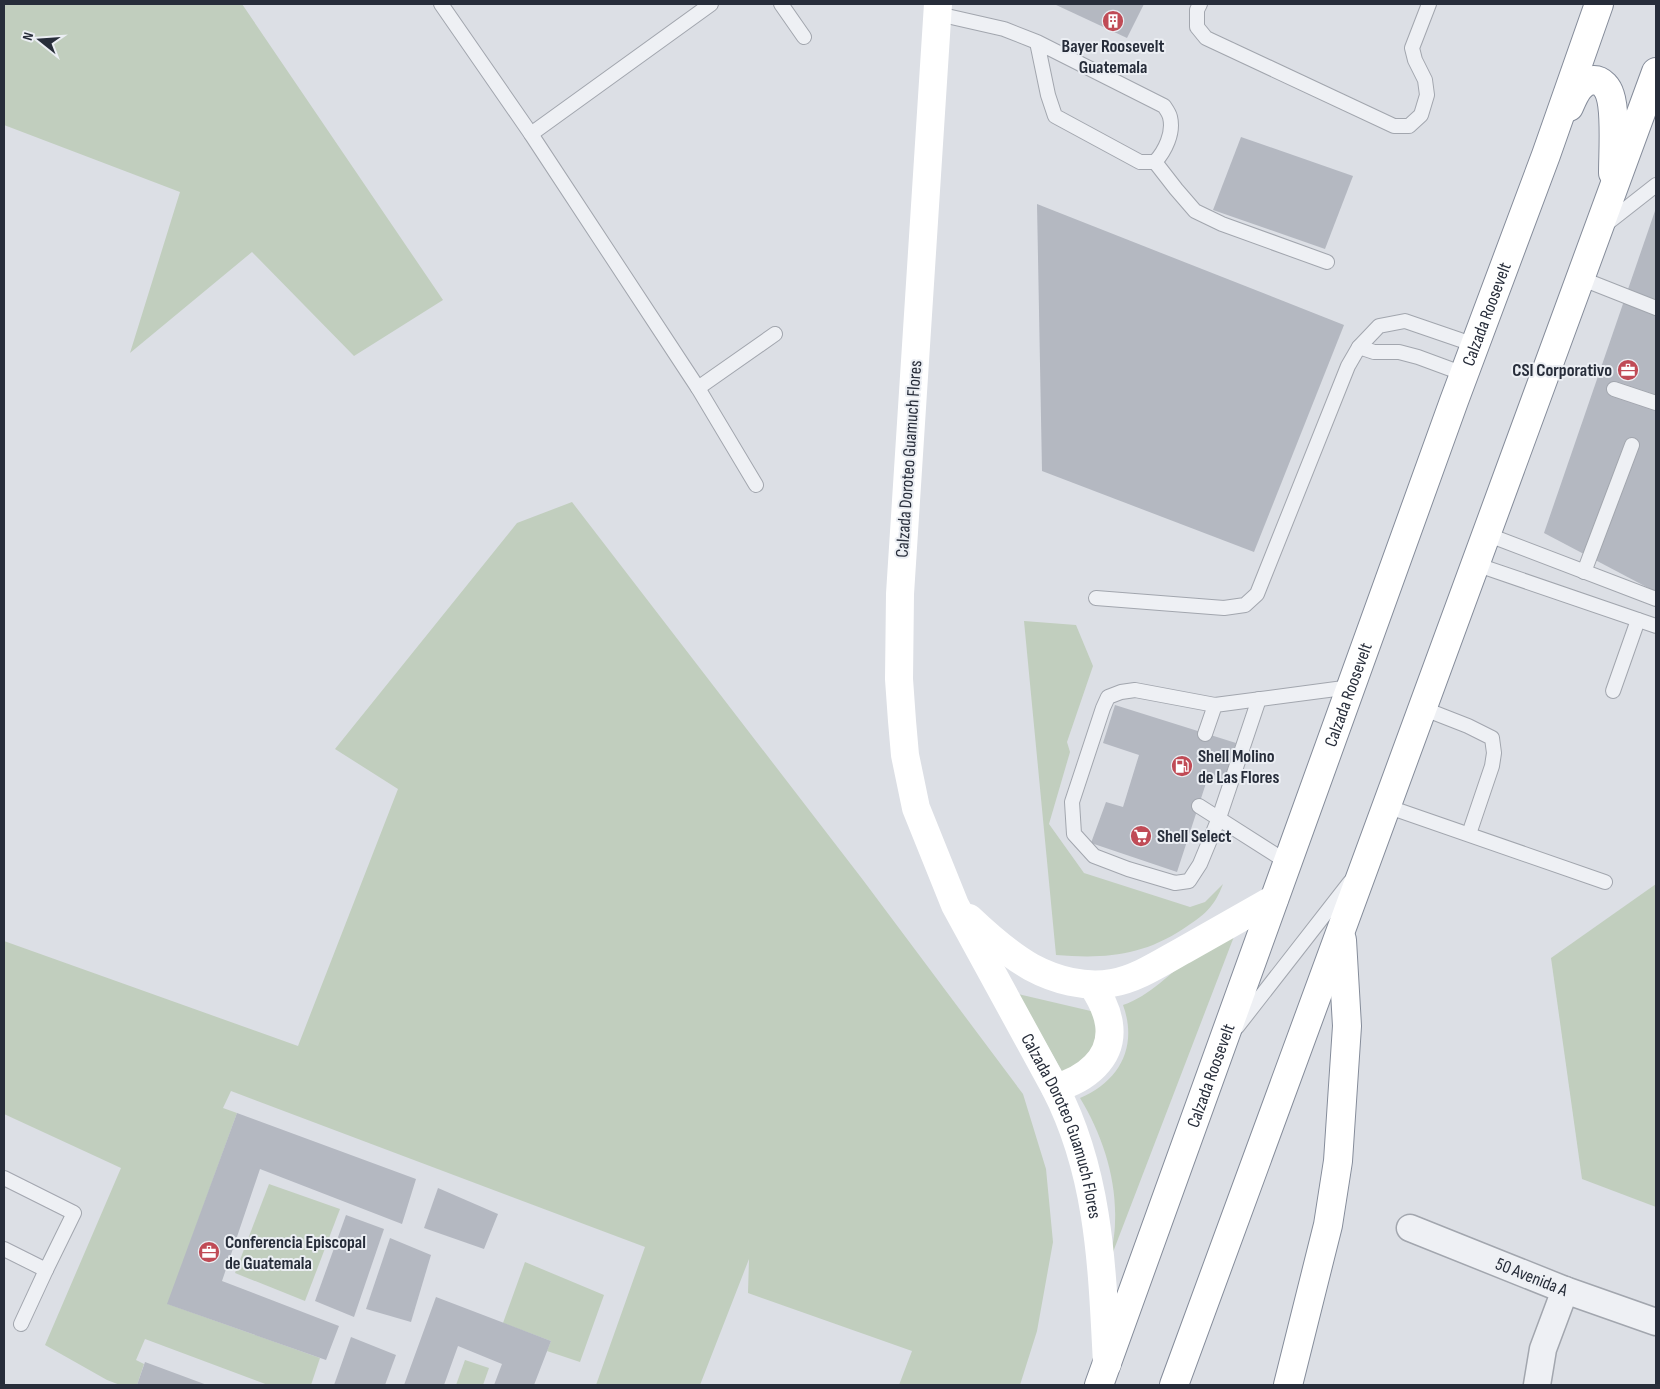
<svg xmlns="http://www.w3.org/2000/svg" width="1660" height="1389" viewBox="0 0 1660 1389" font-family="'Sofia Sans Condensed',sans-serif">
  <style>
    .green { fill: #c1cebe }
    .building { fill: #b4b8c1 }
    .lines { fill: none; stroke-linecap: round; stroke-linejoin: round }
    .service-casing { stroke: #a2a6ae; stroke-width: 16 }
    .minor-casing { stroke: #a2a6ae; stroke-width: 29 }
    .trunk-casing { stroke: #858c9a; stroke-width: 30 }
    .service { stroke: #eef0f4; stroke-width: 14 }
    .minor { stroke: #eef0f4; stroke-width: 26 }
    .secondary { stroke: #fff; stroke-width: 28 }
    .trunk { stroke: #fff; stroke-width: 28 }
    .labels { text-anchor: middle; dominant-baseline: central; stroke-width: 4; stroke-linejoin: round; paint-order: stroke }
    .poi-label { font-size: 18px; font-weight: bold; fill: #272d3a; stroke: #ebeef3; text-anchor: start }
    .street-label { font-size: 18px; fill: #272d3a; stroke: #ebeef3 }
  </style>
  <rect width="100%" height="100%" fill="#dcdfe5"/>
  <g class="green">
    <path d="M 4,4 L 242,4 L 443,300 L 354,356 L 252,252 L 130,353 L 180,192 L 4,125 Z"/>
    <path d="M 572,502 L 863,880 L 1023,1094 L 1046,1169 L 1053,1242 L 1037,1331 L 1020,1385 L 899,1385 L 912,1351 L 748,1293 L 749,1259 L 700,1385 L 596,1385 L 645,1247 L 231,1091 L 223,1108 L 237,1113 L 168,1304 L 320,1358 L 311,1385 L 268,1385 L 145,1339 L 136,1360 L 144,1364 L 137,1385 L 120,1385 L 107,1380 L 45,1345 L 121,1168 L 4,1114 L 4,941 L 298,1046 L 398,789 L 335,749 L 517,523 Z"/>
    <path d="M 1024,621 L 1076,625 L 1093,666 L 1067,742 L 1070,752 L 1049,824 L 1084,873 L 1190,907 L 1205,902 L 1223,884 C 1214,908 1204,915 1183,929 C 1142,956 1104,959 1056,955 Z"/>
    <path d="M 1656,884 L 1656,1207 L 1582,1179 L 1551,958 Z"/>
    <path d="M 1238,926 L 1110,1260 C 1112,1247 1115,1235 1115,1222 C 1117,1179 1102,1134 1080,1098 C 1120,1081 1138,1046 1123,1005 C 1150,996 1170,973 1193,956 C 1207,946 1223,936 1238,926 Z"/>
    <path d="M 1018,994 L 1095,1012 L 1099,1051 L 1063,1073 Z"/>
    <path d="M 269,1184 L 340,1209 L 305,1301 L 235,1273 Z"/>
    <path d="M 525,1262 L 604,1295 L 580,1362 L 547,1351 L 551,1341 L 503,1323 Z"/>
    <path d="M 465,1360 L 489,1368 L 483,1385 L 456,1385 Z"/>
  </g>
  <g class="building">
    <path d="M 1054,4 L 1144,4 L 1127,38 Z"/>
    <path d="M 1241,137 L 1353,176 L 1325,249 L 1213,210 Z"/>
    <path d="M 1037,204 L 1344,325 L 1254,552 L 1042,471 Z"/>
    <path d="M 1656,208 L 1656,592 L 1544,533 Z"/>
    <path d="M 1115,705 L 1236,743 L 1223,782 L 1208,777 L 1177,872 L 1091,843 L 1106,802 L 1123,807 L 1139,755 L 1103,743 Z"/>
    <path d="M 237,1113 L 416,1179 L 402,1224 L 260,1169 L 222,1281 L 339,1326 L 326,1360 L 167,1304 Z"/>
    <path d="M 438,1188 L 498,1214 L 484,1249 L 424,1228 Z"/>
    <path d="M 346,1215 L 384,1229 L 354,1317 L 315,1301 Z"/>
    <path d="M 390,1238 L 431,1255 L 411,1322 L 366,1309 Z"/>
    <path d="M 436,1297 L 551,1341 L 534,1385 L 494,1385 L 502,1364 L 458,1346 L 444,1385 L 404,1385 Z"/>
    <path d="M 351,1337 L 396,1355 L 385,1385 L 334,1385 Z"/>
    <path d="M 145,1362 L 207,1385 L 137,1385 Z"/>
  </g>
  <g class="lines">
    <g class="service-casing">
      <g id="service">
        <path d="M 441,4 L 531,134 L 698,388 L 756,485"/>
        <path d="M 781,4 L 804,37"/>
        <path d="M 1200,4 L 1197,10 L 1197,27 L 1206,38 L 1394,126 L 1409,126 L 1421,115 L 1427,95 L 1425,80 L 1415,60 L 1412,48 L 1429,4"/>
        <path d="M 938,14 L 1004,29 L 1037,42 L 1164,106 C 1166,109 1169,113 1170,117 C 1174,133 1165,151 1155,162 L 1140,162 L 1055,116 L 1048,95 L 1037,42"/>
        <path d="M 531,134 L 711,4"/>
        <path d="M 1155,162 L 1176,189 L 1195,211 L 1222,224 L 1327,262"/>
        <path d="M 1605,225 L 1656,185"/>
        <path d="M 1580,278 L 1656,308"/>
        <path d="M 1359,347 L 1374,352 L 1399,352 L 1418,357 L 1464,374"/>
        <path d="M 698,388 L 775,334"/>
        <path d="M 1614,389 L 1656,403"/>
        <path d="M 1486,534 L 1656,599"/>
        <path d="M 1475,564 L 1656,626"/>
        <path d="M 1584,572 L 1632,445"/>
        <path d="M 1096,598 L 1224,608 L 1245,605 L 1257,594 L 1348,366 L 1359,347 L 1379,326 L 1405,321 L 1475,345"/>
        <path d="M 1613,691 L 1638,620"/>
        <path d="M 1215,705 L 1135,690 L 1121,692 L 1108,697 L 1103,708 L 1072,802 L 1074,834 L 1094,856 L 1128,869 L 1175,883 L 1189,881 L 1200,864 L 1219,818 L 1259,699"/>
        <path d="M 1422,708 L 1468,726 L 1492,738 L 1494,753 L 1492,766 L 1469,834"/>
        <path d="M 1205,734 L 1215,705 L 1351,687"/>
        <path d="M 1199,806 L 1287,862"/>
        <path d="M 1386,806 L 1605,882"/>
        <path d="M 1237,1027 L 1350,882"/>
        <path d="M 4,1178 L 74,1213 L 46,1270"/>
        <path d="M 4,1249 L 46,1270 L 21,1324"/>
      </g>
    </g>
    <g class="minor-casing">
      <g id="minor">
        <path id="s1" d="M 1410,1228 L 1565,1290 L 1656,1322"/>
        <path d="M 1537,1385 L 1543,1349 L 1565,1290"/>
      </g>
    </g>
    <g class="trunk-casing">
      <g id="trunk">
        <path d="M 1569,107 C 1574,96 1579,81 1594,80 C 1602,80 1608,88 1610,95 C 1616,112 1613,153 1613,173"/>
        <path id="s3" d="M 1099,1385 L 1454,401 L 1546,155 L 1599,4"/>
        <path d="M 1174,1385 L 1656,72"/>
        <path d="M 1288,1385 L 1328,1225 L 1338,1161 L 1347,1026 L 1342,940"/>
      </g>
    </g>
    <use href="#service" class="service"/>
    <use href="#minor" class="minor"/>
    <g class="secondary">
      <path id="s2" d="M 938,4 L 900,594 L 899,679 L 902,721 L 905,755 L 916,808 L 955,905 L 1055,1088 C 1100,1175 1102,1269 1107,1364"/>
      <path d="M 969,918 C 988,936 1008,954 1031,967 C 1055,980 1085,988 1112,983 C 1137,979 1162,962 1184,950 C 1214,933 1244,916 1274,899"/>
      <path d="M 1055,1088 C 1084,1080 1114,1059 1109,1024 C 1107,1009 1100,997 1092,985"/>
    </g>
    <use href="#trunk" class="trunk"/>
  </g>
  <defs>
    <g id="building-disc" transform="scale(1.125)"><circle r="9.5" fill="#c04b56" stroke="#ebeef3"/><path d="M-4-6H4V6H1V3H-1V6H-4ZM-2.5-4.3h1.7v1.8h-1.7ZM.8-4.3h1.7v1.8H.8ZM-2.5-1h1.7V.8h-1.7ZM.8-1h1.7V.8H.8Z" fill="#fff"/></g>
    <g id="office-disc" transform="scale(1.125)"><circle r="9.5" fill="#c04b56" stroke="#ebeef3"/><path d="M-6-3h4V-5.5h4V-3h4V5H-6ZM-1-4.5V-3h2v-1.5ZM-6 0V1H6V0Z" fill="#fff"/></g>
    <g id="fuel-disc" transform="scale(1.125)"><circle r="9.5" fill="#c04b56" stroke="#ebeef3"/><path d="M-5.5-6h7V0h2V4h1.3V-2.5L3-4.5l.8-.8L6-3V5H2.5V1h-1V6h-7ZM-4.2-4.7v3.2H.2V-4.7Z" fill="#fff"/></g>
    <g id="supermarket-disc" transform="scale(1.125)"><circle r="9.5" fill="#c04b56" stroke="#ebeef3"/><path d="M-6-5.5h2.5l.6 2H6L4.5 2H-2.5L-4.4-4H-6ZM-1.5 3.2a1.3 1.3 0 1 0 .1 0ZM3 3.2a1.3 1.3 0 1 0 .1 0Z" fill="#fff"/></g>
  </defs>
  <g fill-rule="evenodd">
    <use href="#building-disc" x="1113" y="21"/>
    <use href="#office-disc" x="1628" y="370"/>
    <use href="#fuel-disc" x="1182" y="766"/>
    <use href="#supermarket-disc" x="1141" y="836"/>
    <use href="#office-disc" x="209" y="1252"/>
  </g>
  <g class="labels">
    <g class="poi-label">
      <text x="1113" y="46" text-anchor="middle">Bayer Roosevelt<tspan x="1113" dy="21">Guatemala</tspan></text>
      <text x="1612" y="370" text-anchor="end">CSI Corporativo</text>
      <text x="1198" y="756">Shell Molino<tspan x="1198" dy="21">de Las Flores</tspan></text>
      <text x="1157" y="836">Shell Select</text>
      <text x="225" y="1242">Conferencia Episcopal<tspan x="225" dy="21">de Guatemala</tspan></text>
    </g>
    <g class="street-label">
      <text stroke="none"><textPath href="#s3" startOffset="1139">Calzada Roosevelt</textPath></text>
      <text transform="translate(909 459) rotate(-86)">Calzada Doroteo Guamuch Flores</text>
      <text stroke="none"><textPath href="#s3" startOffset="734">Calzada Roosevelt</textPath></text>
      <text stroke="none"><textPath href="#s3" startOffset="329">Calzada Roosevelt</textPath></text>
      <text stroke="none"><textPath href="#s2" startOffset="1158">Calzada Doroteo Guamuch Flores</textPath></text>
      <text stroke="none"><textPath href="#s1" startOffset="131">50 Avenida A</textPath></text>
    </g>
  </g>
  <rect width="1660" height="1389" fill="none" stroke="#272d3a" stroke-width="10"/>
  <g transform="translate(40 40) rotate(287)" stroke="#ebeef3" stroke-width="4" paint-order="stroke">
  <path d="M0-4L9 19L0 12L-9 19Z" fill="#272d3a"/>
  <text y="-8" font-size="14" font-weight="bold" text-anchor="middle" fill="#272d3a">N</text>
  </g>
</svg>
